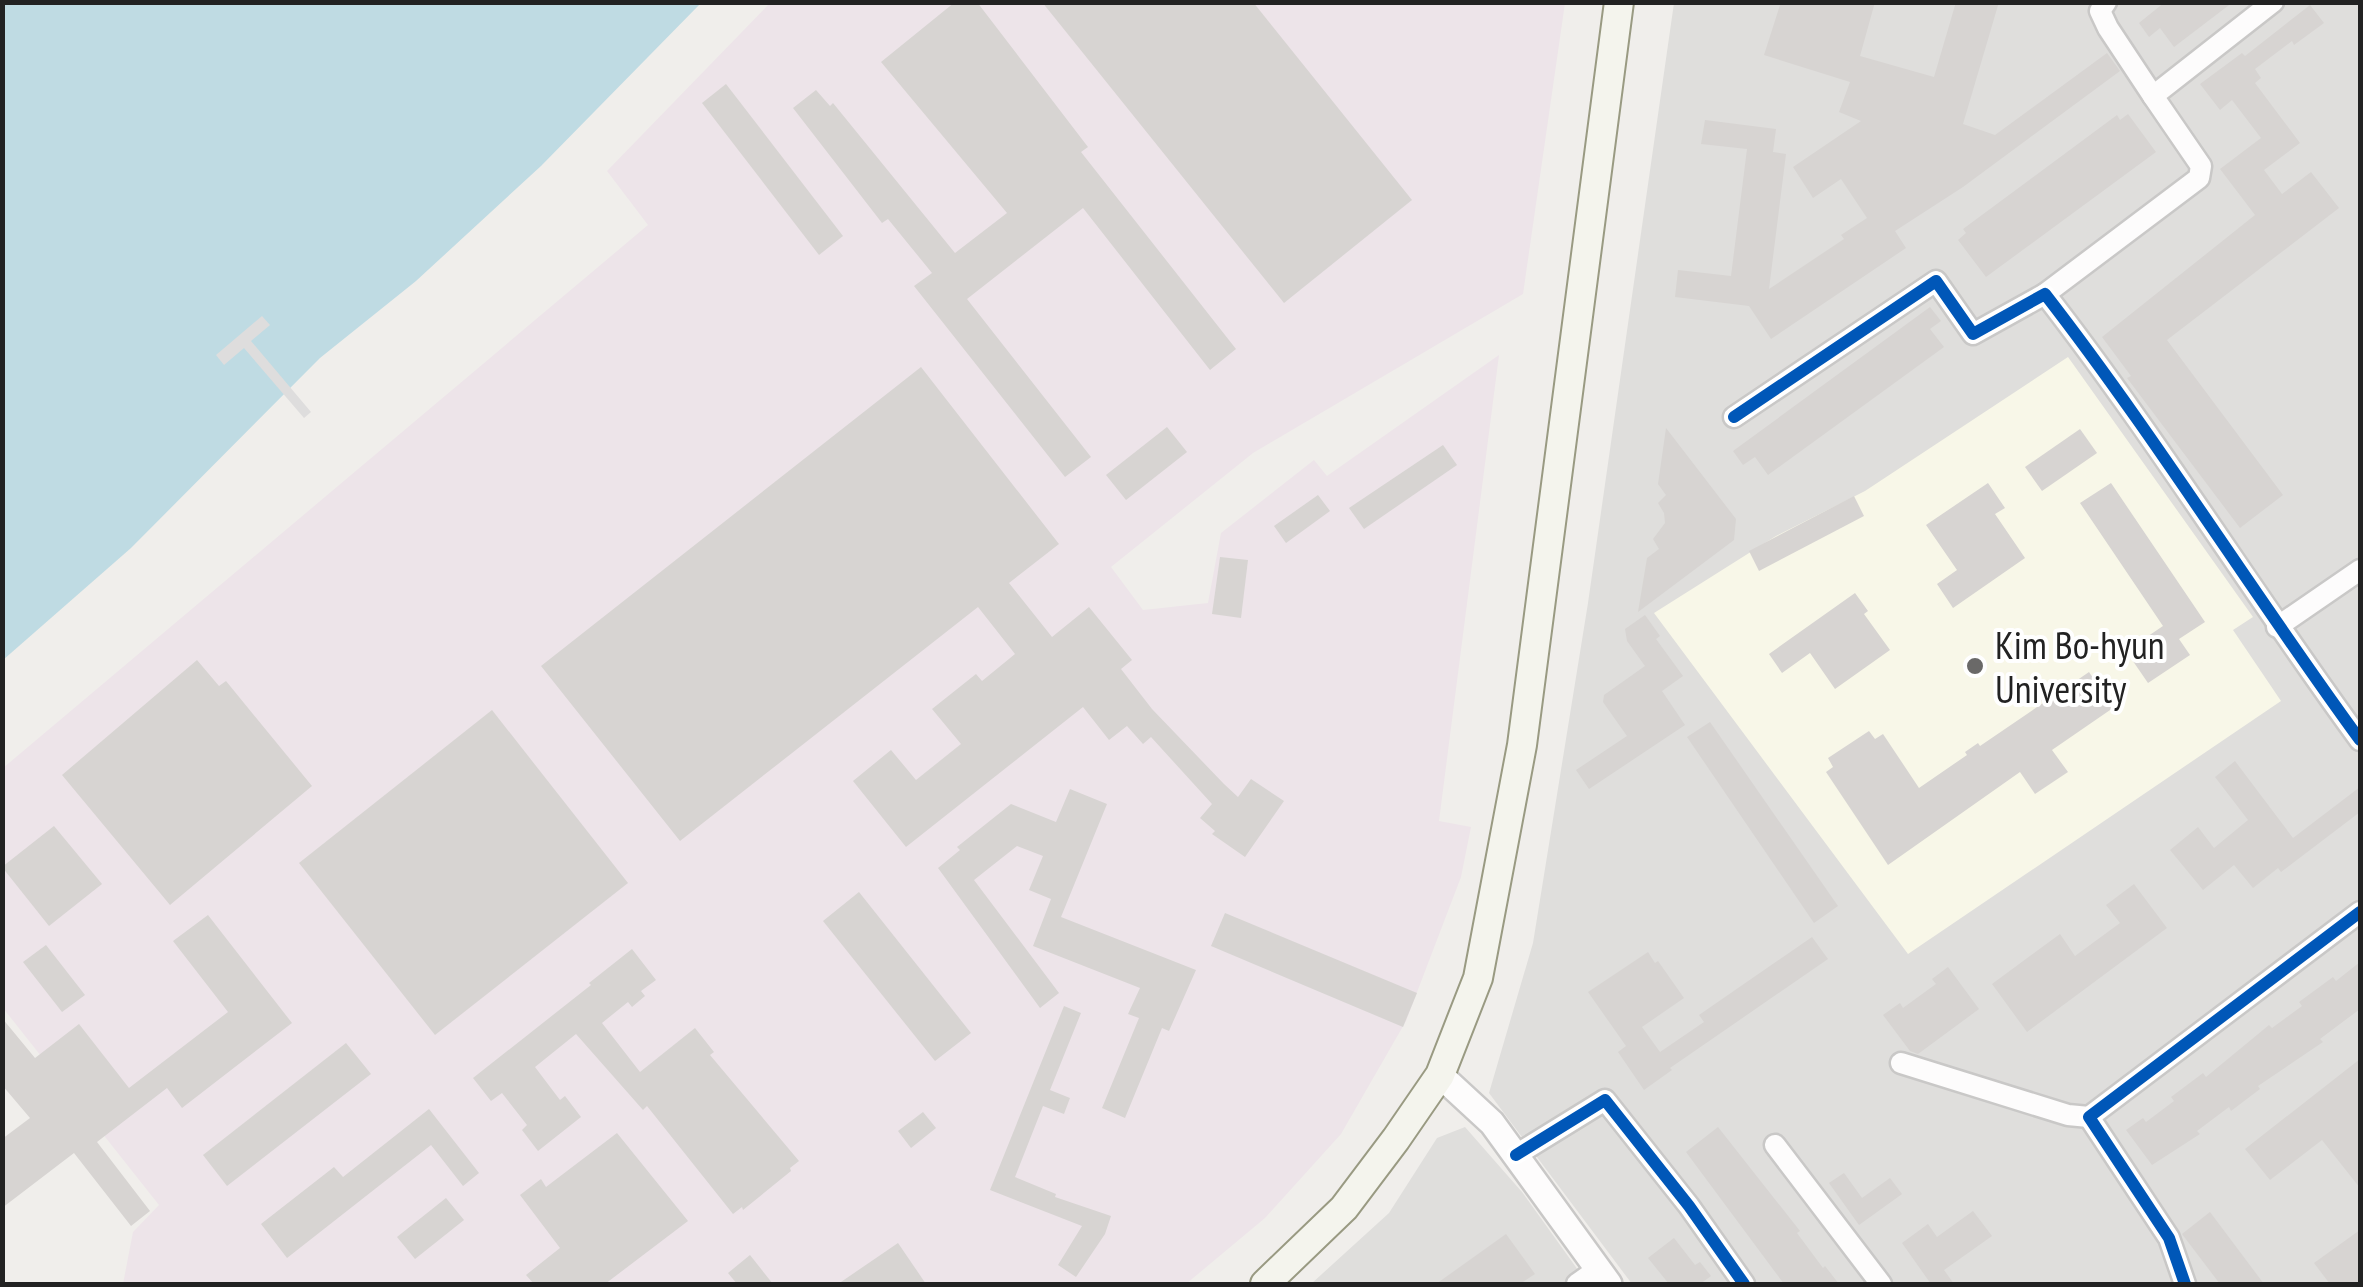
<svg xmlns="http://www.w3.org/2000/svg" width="2363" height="1287" viewBox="0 0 2363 1287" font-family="'PT Sans Narrow',sans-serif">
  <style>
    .residential { fill: #dfdedc }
    .industrial { fill: #ede4e9 }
    .education { fill: #f8f7e8 }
    .water { fill: #bfdbe3 }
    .pier { fill: #dedddd }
    .building { fill: #d7d4d2 }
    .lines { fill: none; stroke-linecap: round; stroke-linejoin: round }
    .minor-casing { stroke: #c9c8c7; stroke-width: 25 }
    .tertiary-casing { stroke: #c9c8c7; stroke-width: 30 }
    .secondary-casing { stroke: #999a82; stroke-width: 32 }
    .minor { stroke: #fdfcfc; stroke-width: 20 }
    .tertiary { stroke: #fdfcfc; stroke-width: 25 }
    .secondary { stroke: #f4f4ed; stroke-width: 28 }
    .cycleway-casing { stroke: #fff; stroke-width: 19 }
    .cycleway { stroke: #0057b8; stroke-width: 12 }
    .poi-dot { fill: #6a6968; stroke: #fff; stroke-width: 4 }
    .labels { text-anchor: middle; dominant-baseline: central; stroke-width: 8; stroke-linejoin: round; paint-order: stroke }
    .poi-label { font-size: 38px; fill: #222; stroke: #fff; text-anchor: start }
  </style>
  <rect width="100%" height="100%" fill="#f0eeeb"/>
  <g class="residential">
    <path d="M 1674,3 L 2360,3 L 2360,1284 L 1632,1284 L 1489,1093 L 1533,943 L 1588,603 Z"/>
    <path d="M 1465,1127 L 1522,1192 L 1588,1284 L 1311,1284 L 1389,1213 L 1437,1138 Z"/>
  </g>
  <path class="industrial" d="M 770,3 L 1565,3 L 1523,294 L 1253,453 L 1111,567 L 1143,610 L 1208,603 L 1221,533 L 1314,460 L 1327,476 L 1499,355 L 1439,821 L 1471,827 L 1461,877 L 1406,1021 L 1341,1134 L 1265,1218 L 1186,1284 L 123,1284 L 133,1232 L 159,1205 L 3,1008 L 3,768 L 648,225 L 607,171 Z"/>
  <path class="education" d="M 2068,357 L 2253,617 L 2233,630 L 2281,701 L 1908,954 L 1654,613 L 1776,536 L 1865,491 Z"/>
  <path class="water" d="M 3,3 L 701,3 L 541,166 L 416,281 L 320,358 L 131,548 L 3,660 Z"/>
  <path class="pier" d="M 262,316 L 270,325 L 251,341 L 311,412 L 304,418 L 244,348 L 224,365 L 216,355 Z"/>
  <g class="building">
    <path d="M 955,2 L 977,2 L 1088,147 L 1081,152 L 1236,349 L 1210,370 L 1083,208 L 967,299 L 1091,457 L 1065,477 L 914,286 L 932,273 L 888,219 L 882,223 L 793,108 L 816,90 L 830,106 L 833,103 L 955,253 L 1007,213 L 881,62 Z"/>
    <path d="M 1042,2 L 1253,2 L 1412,200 L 1284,303 Z"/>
    <path d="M 1781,2 L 1875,2 L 1860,56 L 1934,77 L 1956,2 L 1999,2 L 1963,124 L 1995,135 L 2107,53 L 2120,71 L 1963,187 L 1895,231 L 1906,248 L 1771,339 L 1749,306 L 1675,297 L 1678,270 L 1731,276 L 1747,149 L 1701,144 L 1705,120 L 1776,129 L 1773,152 L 1786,154 L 1769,289 L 1844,239 L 1841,235 L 1867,218 L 1841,179 L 1813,198 L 1793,167 L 1861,121 L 1839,112 L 1850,82 L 1764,55 Z"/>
    <path d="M 2165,2 L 2233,2 L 2174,47 L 2160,28 L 2149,37 L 2139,23 Z"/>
    <path d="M 2310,5 L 2324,23 L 2294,45 L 2292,41 L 2255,69 L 2261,78 L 2255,83 L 2300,143 L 2264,170 L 2282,194 L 2311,172 L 2339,208 L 2167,340 L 2283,495 L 2240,528 L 2127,378 L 2131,376 L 2102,337 L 2255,215 L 2220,169 L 2261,138 L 2232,100 L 2220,110 L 2200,84 L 2242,53 L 2245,56 Z"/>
    <path d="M 726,84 L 843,236 L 819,255 L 702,103 Z"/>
    <path d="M 2128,114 L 2156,152 L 1986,277 L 1958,240 L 1966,233 L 1963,229 L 2117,115 L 2120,120 Z"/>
    <path d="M 1930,307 L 1941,321 L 1930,329 L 1944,347 L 1768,475 L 1755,457 L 1743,465 L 1733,451 Z"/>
    <path d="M 921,367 L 1059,544 L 1009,583 L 1052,637 L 1089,607 L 1132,660 L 1121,669 L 1152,709 L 1224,784 L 1238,797 L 1251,779 L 1284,801 L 1245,857 L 1212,834 L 1215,831 L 1200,818 L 1212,804 L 1151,737 L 1143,744 L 1127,726 L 1109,740 L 1083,707 L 906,847 L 853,781 L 891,750 L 916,780 L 961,744 L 932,709 L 976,674 L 982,681 L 1015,654 L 978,607 L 680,841 L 541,666 Z"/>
    <path d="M 1167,427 L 1187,452 L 1126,500 L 1106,475 Z"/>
    <path d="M 1666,428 L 1736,519 L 1734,540 L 1638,612 L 1647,558 L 1659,549 L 1653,539 L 1665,523 L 1664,513 L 1658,503 L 1666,495 L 1658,484 Z"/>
    <path d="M 2080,429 L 2097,453 L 2042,491 L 2025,467 Z"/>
    <path d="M 1443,445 L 1457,465 L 1364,529 L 1349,508 Z"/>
    <path d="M 1988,483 L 2005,508 L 1995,514 L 2025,558 L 1953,608 L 1937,584 L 1957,570 L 1926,525 Z"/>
    <path d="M 2111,483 L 2205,622 L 2179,639 L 2190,655 L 2148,683 L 2126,651 L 2163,626 L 2080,503 Z"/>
    <path d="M 1318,495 L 1330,511 L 1286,543 L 1274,526 Z"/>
    <path d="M 1854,496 L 1864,516 L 1759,571 L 1749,551 Z"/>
    <path d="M 1220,557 L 1248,560 L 1241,618 L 1212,614 Z"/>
    <path d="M 1855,593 L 1868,611 L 1864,614 L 1890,650 L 1835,689 L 1810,653 L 1782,673 L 1769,654 Z"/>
    <path d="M 1645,615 L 1660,636 L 1656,639 L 1683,676 L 1662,691 L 1685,725 L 1589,789 L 1576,770 L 1627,736 L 1603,702 L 1604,695 L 1645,666 L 1627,641 L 1625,629 Z"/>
    <path d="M 197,660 L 219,686 L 226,681 L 312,786 L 170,905 L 62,775 Z"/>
    <path d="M 2089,672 L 2113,708 L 2052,750 L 2068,772 L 2035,794 L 2020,772 L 1888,865 L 1826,772 L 1833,767 L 1828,758 L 1869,731 L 1875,739 L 1883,734 L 1919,788 L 1967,755 L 1965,752 L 1978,743 L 1980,746 L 2043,703 L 2041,700 L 2055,691 L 2057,694 Z"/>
    <path d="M 492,710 L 628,883 L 435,1035 L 299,863 Z"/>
    <path d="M 1710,722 L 1838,906 L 1814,923 L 1687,737 Z"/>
    <path d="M 2235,761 L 2293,838 L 2360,787 L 2360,812 L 2281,872 L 2278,868 L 2253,888 L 2234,865 L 2203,890 L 2170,850 L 2198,827 L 2214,848 L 2248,820 L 2215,777 Z"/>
    <path d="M 1070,789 L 1107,804 L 1061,917 L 1196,970 L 1169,1031 L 1162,1028 L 1125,1118 L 1102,1108 L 1139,1018 L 1128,1014 L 1140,988 L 1033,946 L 1051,899 L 1029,890 L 1043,856 L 1017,846 L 974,880 L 1059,993 L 1040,1008 L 938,868 L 960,850 L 957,847 L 1011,804 L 1056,822 Z"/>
    <path d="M 54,826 L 102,884 L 49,926 L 2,867 Z"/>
    <path d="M 2134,884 L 2167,928 L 2027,1032 L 1992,984 L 2060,934 L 2075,956 L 2120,923 L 2106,905 Z"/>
    <path d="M 859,892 L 971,1033 L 935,1061 L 823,921 Z"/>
    <path d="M 1225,913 L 1417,993 L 1403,1027 L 1211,946 Z"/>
    <path d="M 208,915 L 292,1023 L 182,1108 L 167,1088 L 97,1142 L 150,1211 L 131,1226 L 74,1153 L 2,1208 L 2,1139 L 30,1118 L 2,1085 L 2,1018 L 35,1058 L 79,1024 L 129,1088 L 228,1012 L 173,941 Z"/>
    <path d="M 1812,937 L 1828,959 L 1670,1068 L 1672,1070 L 1644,1090 L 1618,1052 L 1626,1046 L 1588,992 L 1648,952 L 1655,963 L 1658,961 L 1684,998 L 1642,1027 L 1660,1052 L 1704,1022 L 1699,1015 Z"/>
    <path d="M 46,945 L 85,995 L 62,1012 L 23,962 Z"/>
    <path d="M 632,949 L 656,980 L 641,991 L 645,996 L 632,1007 L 628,1002 L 602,1023 L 640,1072 L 695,1028 L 714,1052 L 710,1055 L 799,1161 L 790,1168 L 791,1171 L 743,1210 L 742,1207 L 733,1214 L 647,1106 L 643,1110 L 576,1034 L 535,1067 L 560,1100 L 565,1096 L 581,1117 L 538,1151 L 522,1130 L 527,1125 L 502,1093 L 491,1101 L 473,1078 L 591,985 L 589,983 Z"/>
    <path d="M 2360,962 L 2360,1009 L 2320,1039 L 2323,1042 L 2258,1086 L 2260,1089 L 2231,1111 L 2229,1107 L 2197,1131 L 2200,1134 L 2152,1165 L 2126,1130 L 2143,1118 L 2146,1122 L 2174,1101 L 2171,1097 L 2203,1073 L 2206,1077 L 2269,1025 L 2272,1028 L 2302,1006 L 2299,1002 L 2333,977 L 2336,981 Z"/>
    <path d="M 1948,967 L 1979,1009 L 1918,1054 L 1910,1051 L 1883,1015 L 1900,1003 L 1903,1008 L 1936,984 L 1932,979 Z"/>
    <path d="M 1064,1006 L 1081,1013 L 1050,1090 L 1070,1098 L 1064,1114 L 1043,1106 L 1015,1177 L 1056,1194 L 1055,1197 L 1111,1216 L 1105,1234 L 1076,1277 L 1058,1265 L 1082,1226 L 990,1190 Z"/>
    <path d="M 346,1043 L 371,1074 L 227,1186 L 203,1155 Z"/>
    <path d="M 2360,1059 L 2360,1188 L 2322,1140 L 2270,1180 L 2245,1149 Z"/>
    <path d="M 429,1109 L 479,1173 L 463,1186 L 431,1145 L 287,1258 L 261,1224 L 334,1167 L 343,1177 Z"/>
    <path d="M 923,1112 L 936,1128 L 911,1148 L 898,1131 Z"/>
    <path d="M 1718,1127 L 1800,1231 L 1797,1233 L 1823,1268 L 1825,1266 L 1839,1284 L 1784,1284 L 1686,1152 Z"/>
    <path d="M 617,1133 L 688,1221 L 605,1284 L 534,1284 L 526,1275 L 560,1248 L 520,1195 L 541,1179 L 546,1187 Z"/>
    <path d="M 1844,1173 L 1862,1198 L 1890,1178 L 1902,1194 L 1859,1225 L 1829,1183 Z"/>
    <path d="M 446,1198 L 464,1220 L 415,1259 L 397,1237 Z"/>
    <path d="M 1973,1211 L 1992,1236 L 1944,1270 L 1954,1284 L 1931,1284 L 1902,1243 L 1928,1224 L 1937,1237 Z"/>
    <path d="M 2210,1212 L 2264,1284 L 2220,1284 L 2182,1234 Z"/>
    <path d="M 2360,1230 L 2360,1284 L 2330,1284 L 2314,1263 Z"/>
    <path d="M 1506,1234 L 1535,1274 L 1520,1284 L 1436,1284 Z"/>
    <path d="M 1674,1238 L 1695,1265 L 1700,1262 L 1711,1276 L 1700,1284 L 1669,1284 L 1648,1258 Z"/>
    <path d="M 898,1243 L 926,1284 L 838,1284 Z"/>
    <path d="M 750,1255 L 773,1284 L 737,1284 L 728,1273 Z"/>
  </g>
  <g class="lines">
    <g class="minor-casing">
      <g id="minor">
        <path d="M 2106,2 L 2100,11 L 2108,28 L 2153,96"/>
        <path d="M 2045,294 L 2199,178 L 2201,166 L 2153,96 L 2273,2"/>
        <path d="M 1734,417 L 1936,281 L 1973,334 L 2045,294 C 2156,437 2253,594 2360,740"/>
        <path d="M 2277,627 L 2360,570"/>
        <path d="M 1901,1063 L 2068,1115 L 2089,1117"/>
        <path d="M 1775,1145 L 1881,1284"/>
        <path d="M 1516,1155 L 1605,1100 L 1689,1206 L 1744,1284"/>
        <path d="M 1577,1284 L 1598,1269"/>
        <path d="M 2185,1284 L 2169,1238 L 2089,1117 L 2360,912"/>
      </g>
    </g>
    <g class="tertiary-casing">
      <path id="tertiary" d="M 1440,1075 L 1492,1123 L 1609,1284"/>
    </g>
    <g class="secondary-casing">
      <path id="secondary" d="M 1265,1284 L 1344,1208 L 1396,1139 L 1440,1075 L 1478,978 L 1522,745 L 1619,2"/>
    </g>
    <use href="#minor" class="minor"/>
    <use href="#tertiary" class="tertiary"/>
    <use href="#secondary" class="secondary"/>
    <g class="cycleway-casing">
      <g id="cycleway">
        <path d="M 1734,417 L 1936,281 L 1973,334 L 2045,294 C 2156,437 2253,594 2360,740"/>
        <path d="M 1516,1155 L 1605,1100 L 1689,1206 L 1744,1284"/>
        <path d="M 2185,1284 L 2169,1238 L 2089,1117 L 2360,912"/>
      </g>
    </g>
    <use href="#cycleway" class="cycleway"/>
  </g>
  <circle class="poi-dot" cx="1975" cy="666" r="10"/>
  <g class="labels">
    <g class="poi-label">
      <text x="1995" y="644">Kim Bo-hyun<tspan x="1995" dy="44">University</tspan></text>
    </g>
  </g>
  <rect width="2363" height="1287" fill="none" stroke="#222222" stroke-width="10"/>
</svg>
